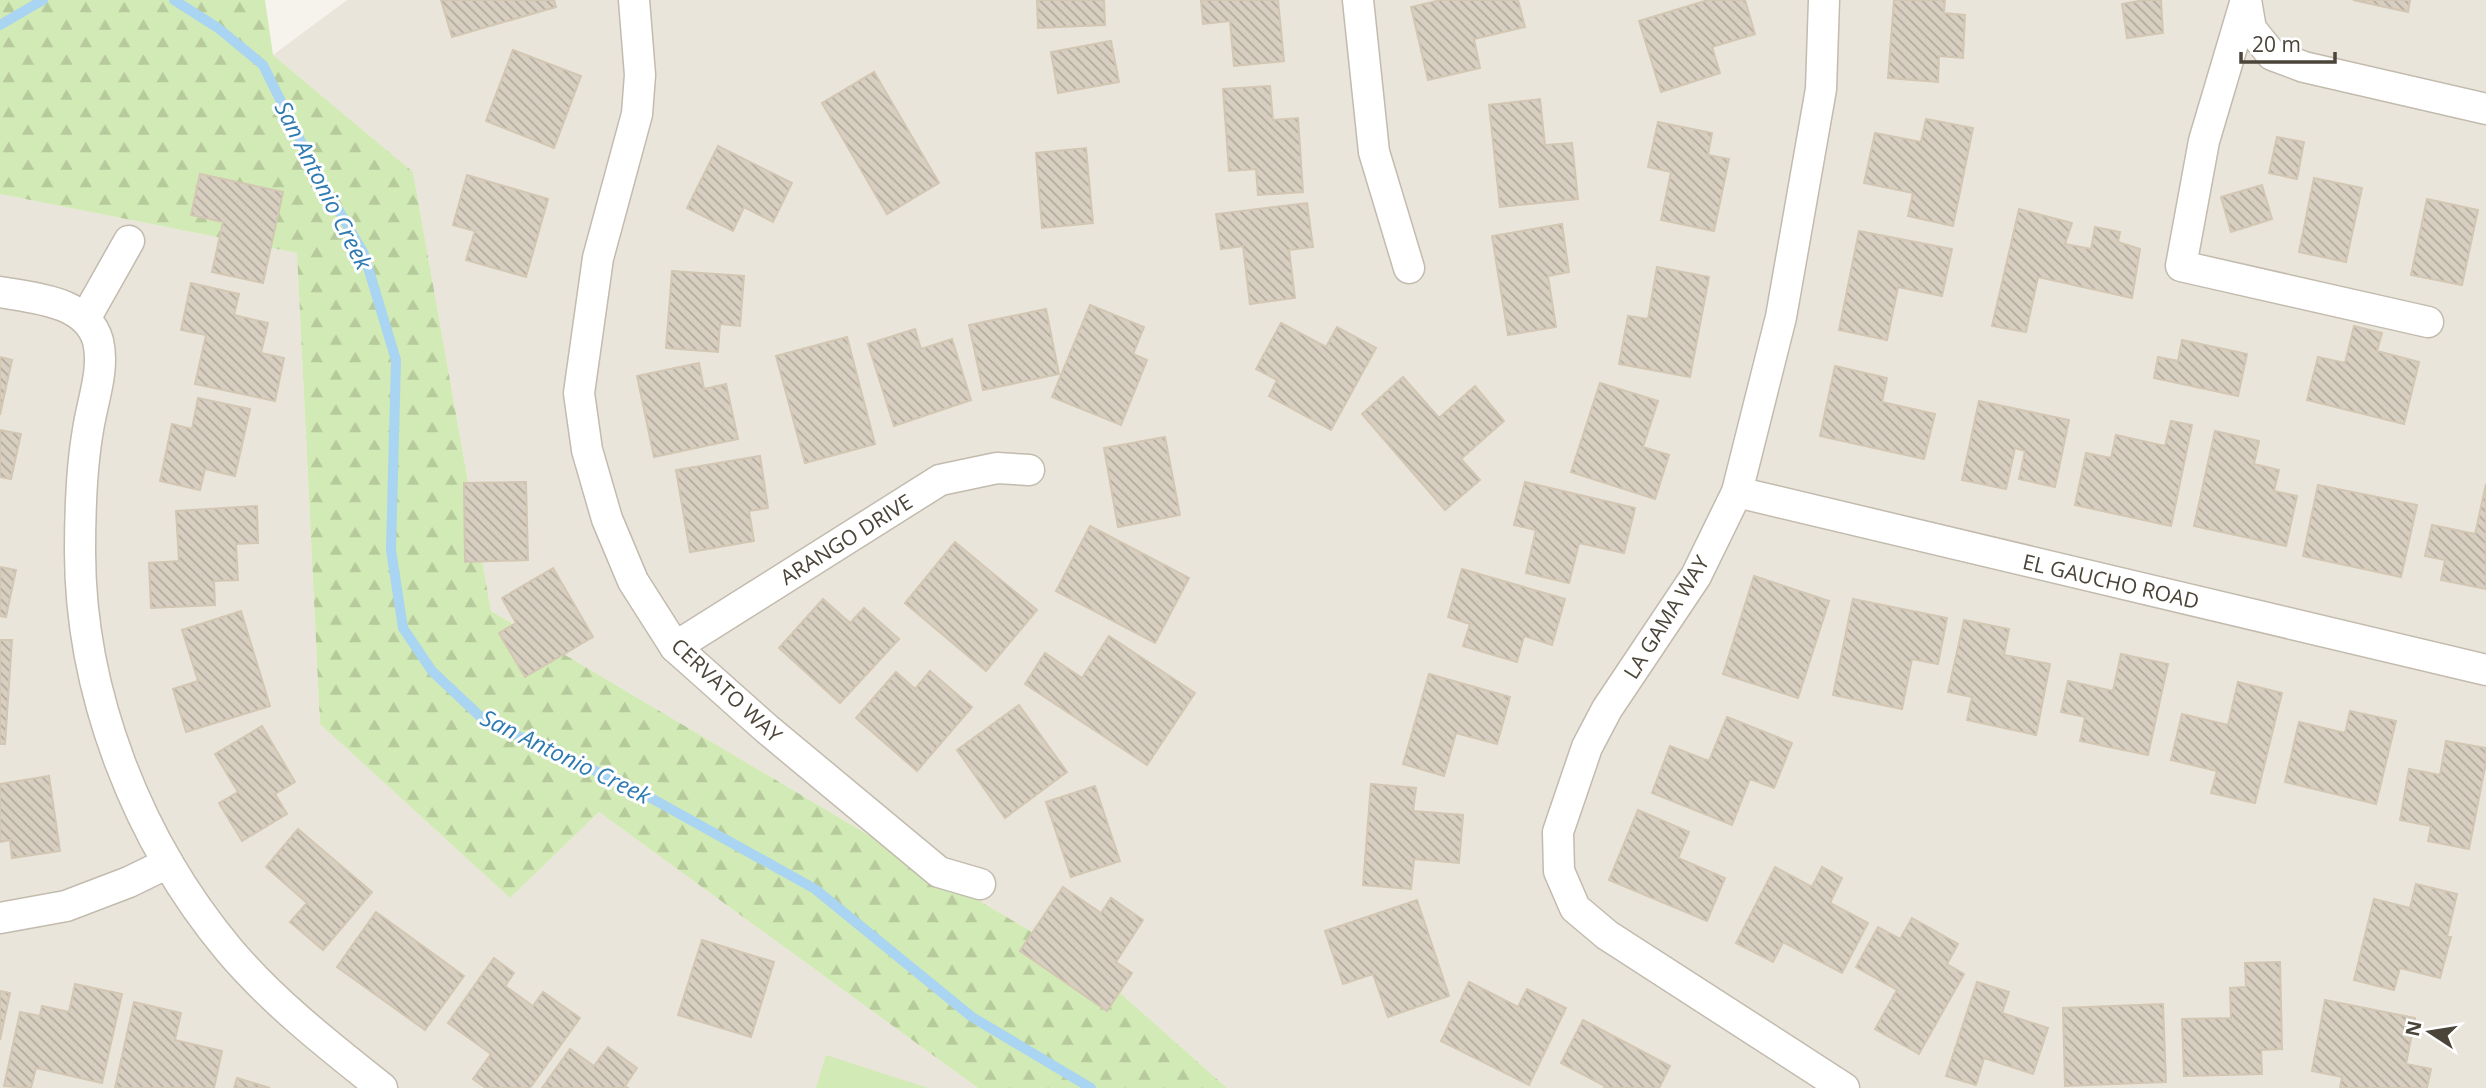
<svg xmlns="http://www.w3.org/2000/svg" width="2486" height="1088" viewBox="0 0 2486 1088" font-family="'Open Sans',sans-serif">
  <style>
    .residential { fill: #eae5da }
    .forest { fill: url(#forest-firs) }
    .green { fill: #d2eab5 }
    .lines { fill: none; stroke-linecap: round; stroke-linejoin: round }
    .stream { stroke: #a9d4f2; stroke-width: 10 }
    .building { fill: url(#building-back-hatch); stroke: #d3c7b4; stroke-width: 2 }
    .street-casing { stroke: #c2bbae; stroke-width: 33 }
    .street { stroke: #fff; stroke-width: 30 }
    .labels { text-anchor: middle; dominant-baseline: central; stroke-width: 6; stroke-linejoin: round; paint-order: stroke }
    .street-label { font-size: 21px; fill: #4b4439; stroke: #fff }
    .water-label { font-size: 23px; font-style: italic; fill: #2e7ab2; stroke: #fff }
  </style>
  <defs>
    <pattern id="forest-firs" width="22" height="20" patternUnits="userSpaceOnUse" patternTransform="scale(1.75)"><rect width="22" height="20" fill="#d2eab5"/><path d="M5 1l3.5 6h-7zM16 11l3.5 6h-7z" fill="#b6ca9c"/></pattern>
    <pattern id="building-back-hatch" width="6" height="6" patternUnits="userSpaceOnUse" patternTransform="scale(1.75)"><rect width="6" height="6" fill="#d8cfc1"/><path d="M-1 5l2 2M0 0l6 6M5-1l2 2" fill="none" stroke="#b1aa9e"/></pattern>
  </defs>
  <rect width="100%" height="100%" fill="#f6f3ec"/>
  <g class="residential">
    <path d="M 347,0 L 2486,0 L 2486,1088 L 1227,1088 L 1091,967 L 491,611 L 413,172 L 273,55 Z"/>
    <path d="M 0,194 L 297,253 L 320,724 L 510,898 L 599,812 L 978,1088 L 0,1088 Z"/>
  </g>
  <path class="forest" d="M 0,0 L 265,0 L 273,55 L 413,172 L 491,611 L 1091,967 L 1227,1088 L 978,1088 L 599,812 L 510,898 L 320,724 L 297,253 L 0,194 Z"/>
  <path class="green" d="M 826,1055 L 928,1088 L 816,1088 Z"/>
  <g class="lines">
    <g class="stream">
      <path d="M 174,0 L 218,28 L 263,65 L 312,164 L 364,254 L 396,360 L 391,550 L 403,628 L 432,671 L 485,721 L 633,788 L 815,889 L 972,1017 L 1091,1088"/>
      <path d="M 0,25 L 43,0"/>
    </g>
  </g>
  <g class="building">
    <path d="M 441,0 L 554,0 L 556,7 L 452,37 Z"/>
    <path d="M 1037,0 L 1104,0 L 1105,25 L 1038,28 Z"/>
    <path d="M 1201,0 L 1278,0 L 1284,61 L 1234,66 L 1230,21 L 1203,24 Z"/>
    <path d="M 1441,0 L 1518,0 L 1525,27 L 1474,39 L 1480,68 L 1428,80 L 1411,7 Z"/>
    <path d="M 1708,0 L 1745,0 L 1755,34 L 1712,47 L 1720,73 L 1661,92 L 1639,21 Z"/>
    <path d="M 1894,0 L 1945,0 L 1944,13 L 1965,15 L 1963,58 L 1939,56 L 1938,82 L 1888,78 Z"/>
    <path d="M 2144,0 L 2161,0 L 2163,33 L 2127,38 L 2122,4 Z"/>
    <path d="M 2353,0 L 2410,0 L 2408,12 Z"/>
    <path d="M 1111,41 L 1119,82 L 1058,93 L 1051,52 Z"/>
    <path d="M 513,50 L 581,76 L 554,148 L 486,121 Z"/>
    <path d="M 874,72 L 939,183 L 887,214 L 822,103 Z"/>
    <path d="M 1270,86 L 1273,120 L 1298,118 L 1303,192 L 1258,195 L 1256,169 L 1229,171 L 1223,89 Z"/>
    <path d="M 1540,99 L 1545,145 L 1572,143 L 1578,199 L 1500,207 L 1489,105 Z"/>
    <path d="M 1926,119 L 1973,128 L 1953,226 L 1908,216 L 1913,193 L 1864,183 L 1875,133 L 1921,142 Z"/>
    <path d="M 1658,122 L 1712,133 L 1708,155 L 1729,159 L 1714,231 L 1661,220 L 1671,172 L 1648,167 Z"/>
    <path d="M 2277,137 L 2304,142 L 2297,179 L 2269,173 Z"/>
    <path d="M 718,146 L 792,183 L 773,222 L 744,207 L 733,231 L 687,208 Z"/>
    <path d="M 1086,148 L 1093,223 L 1042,228 L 1036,153 Z"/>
    <path d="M 200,174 L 283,192 L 263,283 L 212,272 L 223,222 L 191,215 Z"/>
    <path d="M 467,175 L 548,199 L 526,277 L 466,260 L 475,231 L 453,225 Z"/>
    <path d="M 2314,178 L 2362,188 L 2346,262 L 2299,252 Z"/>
    <path d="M 2262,185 L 2272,219 L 2231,232 L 2221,197 Z"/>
    <path d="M 2427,199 L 2478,210 L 2462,285 L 2411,275 Z"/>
    <path d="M 1307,203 L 1313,247 L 1289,250 L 1295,298 L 1250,304 L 1243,246 L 1221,249 L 1216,214 Z"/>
    <path d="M 2019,209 L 2072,223 L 2065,244 L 2091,249 L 2095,227 L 2120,232 L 2118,242 L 2140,249 L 2132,298 L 2038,277 L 2026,332 L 1992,326 Z"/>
    <path d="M 1562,224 L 1569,272 L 1548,276 L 1556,327 L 1508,335 L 1492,236 Z"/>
    <path d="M 1859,231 L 1952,249 L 1942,296 L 1898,287 L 1887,340 L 1839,330 Z"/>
    <path d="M 1657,267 L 1709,277 L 1690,377 L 1619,364 L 1628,316 L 1648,319 Z"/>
    <path d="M 672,271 L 744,276 L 740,326 L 720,324 L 718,352 L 666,348 Z"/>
    <path d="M 191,283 L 239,294 L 234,315 L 268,323 L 261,353 L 284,358 L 275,401 L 195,384 L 206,335 L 181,330 Z"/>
    <path d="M 1090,305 L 1144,327 L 1133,354 L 1147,360 L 1121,425 L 1052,397 Z"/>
    <path d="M 1046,309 L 1059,374 L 983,390 L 969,325 Z"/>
    <path d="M 1281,323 L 1326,347 L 1337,327 L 1376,348 L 1331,430 L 1269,396 L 1277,380 L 1256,369 Z"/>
    <path d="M 2354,326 L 2382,333 L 2377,351 L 2419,362 L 2404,424 L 2307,400 L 2318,357 L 2345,363 Z"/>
    <path d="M 915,329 L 921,349 L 952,339 L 971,400 L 894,426 L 868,344 Z"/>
    <path d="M 847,337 L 875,444 L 805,463 L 776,356 Z"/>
    <path d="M 2182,340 L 2247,354 L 2238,396 L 2154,378 L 2158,357 L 2178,361 Z"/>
    <path d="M 0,357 L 12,360 L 0,415 Z"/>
    <path d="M 699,363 L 704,389 L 726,384 L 738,439 L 654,457 L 637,376 Z"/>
    <path d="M 1835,366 L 1887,378 L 1882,402 L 1935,414 L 1924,459 L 1820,436 Z"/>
    <path d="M 1403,377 L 1439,418 L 1475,386 L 1504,421 L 1461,459 L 1480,480 L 1445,510 L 1362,414 Z"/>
    <path d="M 1600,383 L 1658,401 L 1643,447 L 1669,455 L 1655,499 L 1571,472 Z"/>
    <path d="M 198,398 L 250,409 L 235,476 L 205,469 L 200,490 L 160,481 L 172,424 L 192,429 Z"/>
    <path d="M 1979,401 L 2069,420 L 2055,487 L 2019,479 L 2025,451 L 2015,448 L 2006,489 L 1962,480 Z"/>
    <path d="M 2171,421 L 2192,425 L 2171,526 L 2075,505 L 2086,453 L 2111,458 L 2116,435 L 2165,446 Z"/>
    <path d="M 0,430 L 21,434 L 11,479 L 0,477 Z"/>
    <path d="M 2215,431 L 2259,441 L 2254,464 L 2279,470 L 2274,491 L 2297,496 L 2286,546 L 2194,526 Z"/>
    <path d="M 1165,437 L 1180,515 L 1118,527 L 1104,448 Z"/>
    <path d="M 760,456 L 768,508 L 749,511 L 754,541 L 690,552 L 676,470 Z"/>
    <path d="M 526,482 L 528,560 L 465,562 L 464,483 Z"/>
    <path d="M 1525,482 L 1635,508 L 1624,553 L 1579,543 L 1569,583 L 1526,573 L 1536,530 L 1514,525 Z"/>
    <path d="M 2486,484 L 2486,589 L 2441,580 L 2445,560 L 2425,556 L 2432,525 L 2475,534 Z"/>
    <path d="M 2318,485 L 2417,505 L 2401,577 L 2303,556 Z"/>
    <path d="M 257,506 L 258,543 L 236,544 L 238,580 L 214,581 L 215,605 L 151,608 L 149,563 L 179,561 L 176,511 Z"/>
    <path d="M 1090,526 L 1189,578 L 1155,643 L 1056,591 Z"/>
    <path d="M 955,542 L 1037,610 L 986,671 L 905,603 Z"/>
    <path d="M 0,567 L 16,570 L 6,617 L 0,616 Z"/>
    <path d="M 553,568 L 593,637 L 525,677 L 499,633 L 516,623 L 502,598 Z"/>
    <path d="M 1462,569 L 1565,599 L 1552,645 L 1524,636 L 1517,662 L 1463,646 L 1470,624 L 1448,617 Z"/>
    <path d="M 1754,576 L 1829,601 L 1798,698 L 1723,674 Z"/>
    <path d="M 823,599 L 850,623 L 864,608 L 899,639 L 840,703 L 779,648 Z"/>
    <path d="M 1853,599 L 1947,618 L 1938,664 L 1912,659 L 1902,709 L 1833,695 Z"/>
    <path d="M 241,611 L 270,706 L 186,732 L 173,689 L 198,681 L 182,630 Z"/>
    <path d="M 1964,620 L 2009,629 L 2004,655 L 2050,664 L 2036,735 L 1967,720 L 1972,697 L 1948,692 Z"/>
    <path d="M 1109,636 L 1195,693 L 1147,765 L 1025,684 L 1045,653 L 1082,678 Z"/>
    <path d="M 0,640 L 12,640 L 5,744 L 0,744 Z"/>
    <path d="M 2121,654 L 2168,664 L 2148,755 L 2080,741 L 2085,717 L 2061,712 L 2068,681 L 2113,691 Z"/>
    <path d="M 930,671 L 972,707 L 917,771 L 856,718 L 896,672 L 915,689 Z"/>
    <path d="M 1429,674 L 1510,697 L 1497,744 L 1456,733 L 1444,776 L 1403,764 Z"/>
    <path d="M 2238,682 L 2282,693 L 2255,803 L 2211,793 L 2217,771 L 2171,760 L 2182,714 L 2228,725 Z"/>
    <path d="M 1019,705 L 1067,772 L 1005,818 L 957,750 Z"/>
    <path d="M 2350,711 L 2396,721 L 2376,804 L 2285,782 L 2299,722 L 2345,733 Z"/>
    <path d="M 1727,717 L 1792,743 L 1774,788 L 1750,779 L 1732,825 L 1652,793 L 1670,746 L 1709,761 Z"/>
    <path d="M 262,726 L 295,782 L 275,794 L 287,814 L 242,841 L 219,803 L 238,792 L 215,754 Z"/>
    <path d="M 2446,741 L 2486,748 L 2486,762 L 2469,849 L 2428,841 L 2431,826 L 2400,820 L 2409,769 L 2440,775 Z"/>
    <path d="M 49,776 L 60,851 L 12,858 L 10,840 L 0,842 L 0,784 Z"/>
    <path d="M 1371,784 L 1416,788 L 1413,811 L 1463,815 L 1459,863 L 1414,859 L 1411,889 L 1363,885 Z"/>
    <path d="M 1095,786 L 1120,861 L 1071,877 L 1046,802 Z"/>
    <path d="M 1638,810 L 1689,832 L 1678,858 L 1725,878 L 1707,921 L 1609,880 Z"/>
    <path d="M 298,829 L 372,892 L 323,950 L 290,922 L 307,903 L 266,867 Z"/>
    <path d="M 1775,867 L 1812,887 L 1822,867 L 1842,878 L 1830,903 L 1868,923 L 1842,973 L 1783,942 L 1773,962 L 1736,943 Z"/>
    <path d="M 2416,884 L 2457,894 L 2447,937 L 2451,937 L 2440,978 L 2400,968 L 2394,990 L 2354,980 L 2374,899 L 2410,908 Z"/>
    <path d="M 1063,887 L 1101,913 L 1111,898 L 1143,920 L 1116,962 L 1132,973 L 1107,1011 L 1020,951 Z"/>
    <path d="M 1417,900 L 1449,996 L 1388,1017 L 1373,974 L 1343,984 L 1325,931 Z"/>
    <path d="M 376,912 L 464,976 L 425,1030 L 337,967 Z"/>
    <path d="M 1912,918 L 1958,944 L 1947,964 L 1964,974 L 1919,1054 L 1875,1029 L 1897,990 L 1856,967 L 1878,927 L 1900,939 Z"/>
    <path d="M 702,940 L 774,962 L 751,1037 L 678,1015 Z"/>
    <path d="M 494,958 L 514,973 L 505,986 L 533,1006 L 543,992 L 580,1018 L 530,1088 L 486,1088 L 473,1079 L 491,1054 L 448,1023 Z"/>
    <path d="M 2280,962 L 2282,1049 L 2261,1050 L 2262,1074 L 2184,1076 L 2182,1019 L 2231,1018 L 2230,988 L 2246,987 L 2245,963 Z"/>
    <path d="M 1469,982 L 1518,1007 L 1527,989 L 1566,1008 L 1529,1085 L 1441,1041 Z"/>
    <path d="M 1977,982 L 2009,992 L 2002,1013 L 2048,1028 L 2033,1074 L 1984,1058 L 1976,1085 L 1946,1076 Z"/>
    <path d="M 75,984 L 122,994 L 102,1083 L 36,1068 L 31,1088 L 4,1086 L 20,1012 L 40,1016 L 42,1006 L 69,1012 Z"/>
    <path d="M 0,991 L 10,993 L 0,1040 Z"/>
    <path d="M 2325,1000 L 2415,1018 L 2406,1064 L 2431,1069 L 2427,1088 L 2340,1088 L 2342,1077 L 2312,1071 Z"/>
    <path d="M 134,1002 L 181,1013 L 175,1040 L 222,1051 L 214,1088 L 115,1088 Z"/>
    <path d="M 2163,1004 L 2166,1082 L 2065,1086 L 2063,1008 Z"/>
    <path d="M 1583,1020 L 1670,1066 L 1659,1088 L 1604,1088 L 1605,1086 L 1561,1063 Z"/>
    <path d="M 608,1047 L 637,1068 L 625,1086 L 628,1088 L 542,1088 L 570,1049 L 594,1066 Z"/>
    <path d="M 237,1078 L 270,1088 L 234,1088 Z"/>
  </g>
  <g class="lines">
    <g class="street-casing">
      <g id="street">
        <path d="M 634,0 L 640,75 L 637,114 L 598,258 L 579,393 L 587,450 L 607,519 L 633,581 L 675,647 L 767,729 L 939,872 L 980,884"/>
        <path d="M 1358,0 L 1374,152 L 1409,268"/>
        <path d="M 1824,0 L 1821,89 L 1781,317 L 1737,492 L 1696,576 L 1607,709 L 1587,747 L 1558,832 L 1559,871 L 1575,908 L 1607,935 L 1844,1088"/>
        <path d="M 2246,0 L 2251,29 L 2272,55 L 2304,67 L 2486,109"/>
        <path d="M 2245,3 L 2204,141 L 2181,266 L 2428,322"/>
        <path d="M 0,292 C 34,298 87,301 98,341 C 105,370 92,402 88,430 C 81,470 80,511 80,551 C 80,694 138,841 229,950 C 274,1003 328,1045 382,1088"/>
        <path d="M 85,319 L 129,241"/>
        <path d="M 1737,492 L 2486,670"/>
        <path d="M 675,647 L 940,480 L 997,468 L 1029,470"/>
        <path d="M 0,918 L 66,906 L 129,882 L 168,863"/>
      </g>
    </g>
    <use href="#street" class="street"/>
  </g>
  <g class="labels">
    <g class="street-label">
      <text transform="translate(846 539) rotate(-32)">ARANGO DRIVE</text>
      <text transform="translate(2111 581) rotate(13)">EL GAUCHO ROAD</text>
      <text transform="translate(1666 617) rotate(-58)">LA GAMA WAY</text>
      <text transform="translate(727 690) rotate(43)">CERVATO WAY</text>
    </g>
    <g class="water-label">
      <text transform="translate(324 185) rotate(63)">San Antonio Creek</text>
      <text transform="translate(566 756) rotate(26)">San Antonio Creek</text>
    </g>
  </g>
  <g transform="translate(2430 1032) rotate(282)" stroke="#ffffff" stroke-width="5" paint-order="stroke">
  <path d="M0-5L12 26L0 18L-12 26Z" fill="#4b4439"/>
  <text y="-10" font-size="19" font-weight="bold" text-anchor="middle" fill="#4b4439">N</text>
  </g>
  <path d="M2241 52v10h94v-10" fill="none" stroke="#4b4439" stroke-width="3.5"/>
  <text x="2252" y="52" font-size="21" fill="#4b4439" stroke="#ffffff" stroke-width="5" paint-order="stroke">20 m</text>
</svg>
